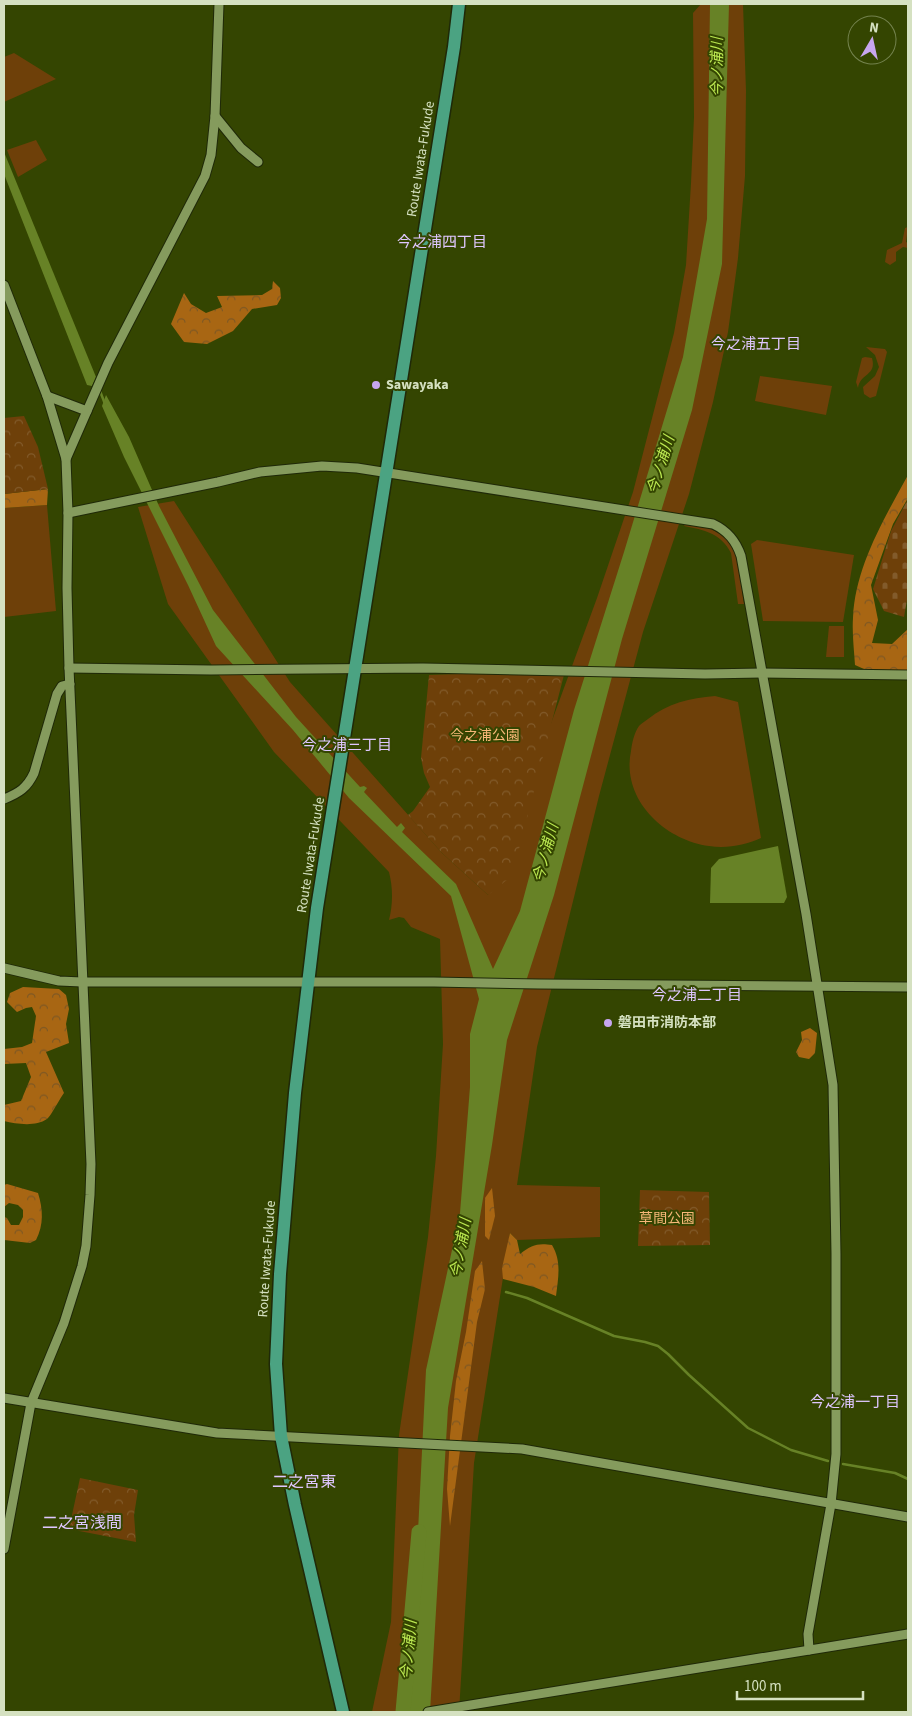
<svg xmlns="http://www.w3.org/2000/svg" width="912" height="1716" viewBox="0 0 912 1716" font-family="'Source Sans 3','Noto Sans JP',sans-serif">
  <style>
    .green { fill: #6e4009 }
    .forest { fill: url(#forest-crowns) }
    .cemetery { fill: url(#cemetery-stones) }
    .park { fill: url(#park-crowns) }
    .water { fill: #678226 }
    .lines { fill: none; stroke-linecap: round; stroke-linejoin: round }
    .stream { stroke: #678226; stroke-width: 2.5 }
    .river { stroke: #678226; stroke-width: 15 }
    .minor-casing { stroke: #1f2908; stroke-width: 11 }
    .major-casing { stroke: #1f2908; stroke-width: 15 }
    .minor { stroke: #859b5d; stroke-width: 9 }
    .major { stroke: #4ba382; stroke-width: 12 }
    .poi-dot { fill: #c7a6f0; stroke: #344501; stroke-width: 2 }
    .labels { text-anchor: middle; dominant-baseline: central; stroke-width: 4; stroke-linejoin: round; paint-order: stroke }
    .street-label { font-size: 14px; fill: #d5e1c1; stroke: #344501 }
    .poi-label { font-size: 14px; font-weight: bold; fill: #d5e1c1; stroke: #344501; text-anchor: start }
    .park-label { font-size: 14px; fill: #f8b778; stroke: #344501 }
    .water-label { font-size: 15px; font-style: italic; fill: #bce951; stroke: #344501 }
    .neighbourhood-label { font-size: 15px; fill: #dfc7ff; stroke: #344501 }
    .quarter-label { font-size: 16px; fill: #dfc7ff; stroke: #344501 }
  </style>
  <defs>
    <pattern id="forest-crowns" width="20" height="18" patternUnits="userSpaceOnUse" patternTransform="scale(1.25)"><rect width="20" height="18" fill="#a86613"/><path d="M2 6a3 3 0 1 1 6 0M12 15a3 3 0 1 1 6 0" fill="none" stroke="#7e5823"/></pattern>
    <pattern id="cemetery-stones" width="16" height="16" patternUnits="userSpaceOnUse" patternTransform="scale(1.25)"><rect width="16" height="16" fill="#6e4009"/><path d="M2 7V4a2 2 0 0 1 4 0v3zM10 15v-3a2 2 0 0 1 4 0v3z" fill="#825b2b"/></pattern>
    <pattern id="park-crowns" width="20" height="18" patternUnits="userSpaceOnUse" patternTransform="scale(1.25)"><rect width="20" height="18" fill="#6e4009"/><path d="M2 6a3 3 0 1 1 6 0M12 15a3 3 0 1 1 6 0" fill="none" stroke="#825b2b"/></pattern>
  </defs>
  <rect width="100%" height="100%" fill="#344501"/>
  <g class="green">
    <path d="M 701,4 L 743,4 L 746,91 L 745,176 L 738,258 L 728,332 L 713,402 L 689,494 L 643,632 L 599,796 L 537,1047 L 517,1185 L 600,1187 L 600,1237 L 517,1240 L 510,1233 L 474,1463 L 459,1712 L 372,1712 L 391,1622 L 399,1435 L 428,1237 L 436,1156 L 443,1044 L 440,939 L 411,927 L 404,918 L 399,917 L 389,920 C 393,904 393,888 389,872 L 274,752 L 168,604 L 138,507 L 174,501 L 290,682 L 442,853 L 488,895 L 597,598 L 633,492 L 674,333 L 686,265 L 691,183 L 694,117 L 693,13 Z"/>
    <path d="M 14,53 L 56,79 L 4,102 L 4,57 Z"/>
    <path d="M 36,140 L 47,160 L 18,177 L 7,150 Z"/>
    <path d="M 908,227 L 906,242 L 908,243 L 908,248 L 903,247 L 896,252 L 896,261 L 890,265 L 885,262 L 887,250 L 902,243 L 905,228 Z"/>
    <path d="M 866,347 L 885,349 L 887,352 L 876,396 L 870,398 L 864,394 L 863,387 L 875,376 L 879,367 L 875,355 Z"/>
    <path d="M 865,357 L 872,358 C 877,376 860,373 858,388 L 856,382 L 862,358 Z"/>
    <path d="M 760,376 L 832,386 L 826,415 L 755,401 Z"/>
    <path d="M 47,505 L 56,611 L 4,617 L 4,508 Z"/>
    <path d="M 687,522 C 742,534 737,554 744,604 L 738,604 L 731,553 C 721,533 704,530 684,526 Z"/>
    <path d="M 757,540 L 854,555 L 843,622 L 763,621 L 751,544 Z"/>
    <path d="M 829,626 L 844,626 L 844,657 L 826,657 Z"/>
    <path d="M 715,696 L 738,702 L 761,838 C 745,845 727,849 709,846 C 664,840 621,799 631,751 C 632,743 634,733 639,726 C 641,724 645,721 648,719 C 668,703 690,698 715,696 Z"/>
  </g>
  <g class="forest">
    <path d="M 273,281 L 280,288 L 281,298 L 277,305 L 252,309 L 233,331 L 207,344 L 184,342 L 171,324 L 184,293 L 191,304 L 206,313 L 222,307 L 217,296 L 262,295 L 272,289 Z"/>
    <path d="M 908,475 L 908,498 L 893,524 L 871,585 L 878,620 L 872,643 L 892,644 L 908,629 L 908,671 L 864,669 L 855,665 C 854,649 852,633 853,618 C 855,567 884,519 908,475 Z"/>
    <path d="M 48,489 L 47,505 L 4,508 L 4,494 Z"/>
    <path d="M 23,987 L 59,989 L 66,995 L 69,1009 L 66,1024 L 69,1043 L 46,1052 L 64,1093 C 60,1098 51,1116 47,1119 C 35,1127 17,1124 4,1121 L 4,1105 L 21,1101 L 31,1077 L 26,1063 L 4,1064 L 4,1049 L 22,1047 L 32,1043 L 36,1016 L 32,1007 L 26,1008 L 17,1012 L 7,1002 L 10,993 Z"/>
    <path d="M 810,1028 L 817,1033 L 815,1053 L 809,1059 L 799,1057 L 796,1052 L 802,1040 L 801,1032 Z"/>
    <path d="M 7,1184 L 38,1193 C 43,1209 44,1225 36,1240 L 30,1243 L 4,1240 L 4,1217 L 7,1218 L 11,1225 L 19,1225 L 23,1217 L 23,1210 L 18,1205 L 9,1203 L 4,1207 L 4,1185 Z"/>
    <path d="M 492,1188 L 495,1216 L 489,1240 L 485,1236 L 485,1198 Z"/>
    <path d="M 510,1233 L 517,1240 L 520,1254 C 532,1245 537,1243 552,1245 C 562,1262 558,1278 556,1296 L 534,1287 L 503,1279 L 502,1268 Z"/>
    <path d="M 482,1261 L 485,1289 L 477,1322 L 450,1526 L 447,1489 L 450,1436 L 456,1381 L 466,1332 L 475,1271 Z"/>
  </g>
  <path class="cemetery" d="M 908,499 L 908,594 L 904,617 L 884,611 L 873,589 L 891,531 Z"/>
  <g class="park">
    <path d="M 24,416 L 38,447 L 48,489 L 4,494 L 4,418 Z"/>
    <path d="M 565,671 L 512,876 L 488,895 L 442,853 L 408,815 L 413,811 L 430,787 L 424,773 L 421,758 L 429,675 Z"/>
    <path d="M 640,1190 L 709,1192 L 710,1245 L 638,1246 Z"/>
    <path d="M 80,1478 L 138,1490 L 134,1515 L 136,1542 L 69,1529 Z"/>
  </g>
  <g class="water">
    <path d="M 710,4 L 729,4 L 722,264 L 692,410 L 622,639 L 554,895 L 507,1040 L 492,1145 L 448,1408 L 430,1712 L 403,1712 L 417,1552 L 426,1370 L 460,1213 L 470,1087 L 470,1034 L 479,999 L 451,896 L 349,798 L 293,730 L 216,646 L 188,585 L 124,457 L 102,406 L 106,395 L 129,437 L 159,506 L 213,610 L 296,717 L 360,787 L 364,786 L 367,788 L 364,792 L 397,827 L 401,823 L 405,828 L 402,832 L 456,884 L 493,969 L 520,911 L 574,710 L 624,552 L 683,357 L 707,219 Z"/>
    <path d="M 4,152 L 96,377 L 92,386 L 87,385 L 4,174 Z"/>
    <path d="M 778,846 L 787,897 L 784,903 L 710,903 L 711,868 L 719,859 Z"/>
  </g>
  <g class="lines">
    <g class="stream">
      <path d="M 100,391 L 105,404"/>
      <path d="M 506,1292 L 527,1298 L 614,1336 L 645,1342 L 658,1346 L 668,1354 L 689,1375 L 748,1428 L 791,1450 L 828,1461"/>
      <path d="M 843,1464 L 895,1473 L 908,1479"/>
    </g>
    <path class="river" d="M 403,1712 L 419,1532"/>
    <g class="minor-casing">
      <g id="minor">
        <path d="M 215,116 L 241,148 L 258,162"/>
        <path d="M 4,285 L 47,396 L 66,459 L 68,513 L 67,588 L 69,668 L 91,1164 L 90,1195 L 86,1246 L 82,1266 L 64,1323 L 31,1403 L 4,1549"/>
        <path d="M 47,396 L 87,411"/>
        <path d="M 66,459 L 108,363 L 205,176 L 211,155 L 215,116 L 219,4"/>
        <path d="M 68,513 L 218,482 L 260,472 L 322,466 L 357,468 L 713,524 C 728,531 736,541 741,556 L 806,914 L 833,1085 L 836,1254 L 836,1454 L 831,1504 L 808,1634 L 809,1650"/>
        <path d="M 69,668 L 211,670 L 423,668 L 705,674 L 762,673 L 908,675"/>
        <path d="M 4,799 C 19,793 27,788 34,773 L 57,694 L 62,686 L 70,684"/>
        <path d="M 4,968 L 59,981 L 82,982 L 434,982 L 539,984 L 908,987"/>
        <path d="M 4,1398 L 217,1433 L 522,1449 L 908,1517"/>
        <path d="M 428,1712 L 908,1634"/>
      </g>
    </g>
    <g class="major-casing">
      <path id="major" d="M 343,1712 L 295,1505 L 281,1436 L 276,1364 L 280,1274 L 295,1093 L 317,908 L 454,47 L 459,4"/>
    </g>
    <use href="#minor" class="minor"/>
    <use href="#major" class="major"/>
  </g>
  <g class="poi-dot">
    <circle cx="376" cy="385" r="5"/>
    <circle cx="608" cy="1023" r="5"/>
  </g>
  <g class="labels">
    <g class="street-label">
      <text transform="translate(421 159) rotate(-81)">Route Iwata-Fukude</text>
      <text transform="translate(311 855) rotate(-81)">Route Iwata-Fukude</text>
      <text transform="translate(267 1259) rotate(-86)">Route Iwata-Fukude</text>
    </g>
    <g class="poi-label">
      <text x="386" y="385">Sawayaka</text>
      <text x="618" y="1023">磐田市消防本部</text>
    </g>
    <g class="park-label">
      <text x="485" y="736">今之浦公園</text>
      <text x="667" y="1219">草間公園</text>
    </g>
    <g class="water-label">
      <text transform="translate(717 67) rotate(-90)">今ノ浦川</text>
      <text transform="translate(661 465) rotate(-73)">今ノ浦川</text>
      <text transform="translate(546 853) rotate(-75)">今ノ浦川</text>
      <text transform="translate(461 1248) rotate(-80)">今ノ浦川</text>
      <text transform="translate(409 1650) rotate(-85)">今ノ浦川</text>
    </g>
    <g class="neighbourhood-label">
      <text x="442" y="242">今之浦四丁目</text>
      <text x="756" y="344">今之浦五丁目</text>
      <text x="347" y="745">今之浦三丁目</text>
      <text x="697" y="995">今之浦二丁目</text>
      <text x="855" y="1402">今之浦一丁目</text>
    </g>
    <g class="quarter-label">
      <text x="304" y="1482">二之宮東</text>
      <text x="82" y="1523">二之宮浅間</text>
    </g>
  </g>
  <rect width="912" height="1716" fill="none" stroke="#d5e1c1" stroke-width="10"/>
  <g transform="translate(872 40) rotate(9)"><circle r="24" fill="#344501" stroke="#74834e"/>
  <path d="M0-4L9 19L0 12L-9 19Z" fill="#c7a6f0"/>
  <text y="-8" font-size="14" font-weight="bold" text-anchor="middle" fill="#d5e1c1">N</text>
  </g>
  <path d="M737 1691v8h126v-8" fill="none" stroke="#d5e1c1" stroke-width="2.5"/>
  <text x="744" y="1691" font-size="15" fill="#d5e1c1" stroke="#344501" stroke-width="4" paint-order="stroke">100 m</text>
</svg>
